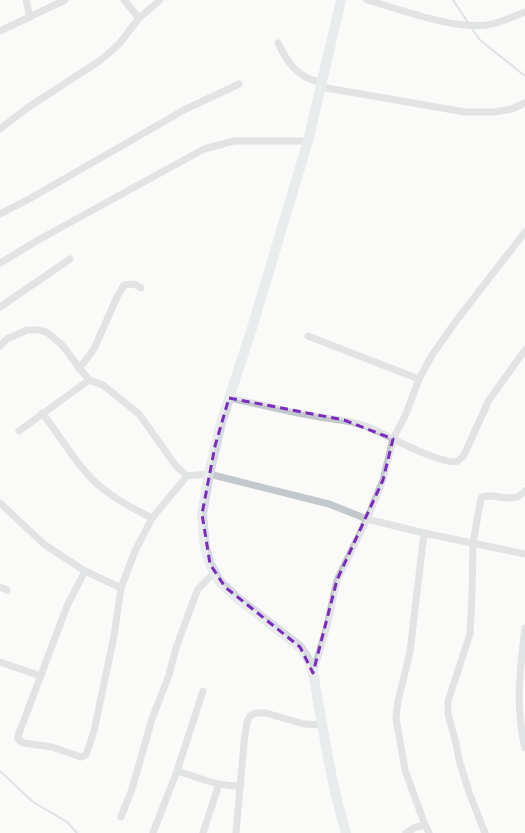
<svg xmlns="http://www.w3.org/2000/svg" width="525" height="833" viewBox="0 0 525 833" font-family="'Work Sans',sans-serif">
  <style>
    .lines { fill: none; stroke-linecap: round; stroke-linejoin: round }
    .stream { stroke: #bbc7cb; stroke-width: 2 }
    .street { stroke: #c3c8cc; stroke-width: 7 }
    .secondary { stroke: #d6dbdf; stroke-width: 10 }
    .marked { fill: none; stroke: #7b2cbf; stroke-width: 3; stroke-dasharray: 8 5; stroke-linejoin: round }
  </style>
  <rect width="100%" height="100%" fill="#fafaf8"/>
  <g class="lines">
    <g class="stream">
      <path d="M 453,0 L 469,24"/>
      <path d="M 471,27 L 480,40 L 525,76"/>
      <path d="M 0,771 L 33,802 L 67,822 L 77,833"/>
    </g>
    <g class="street">
      <path d="M 26,0 L 30,17"/>
      <path d="M 124,0 L 139,18"/>
      <path d="M 367,0 C 403,10 450,29 487,25 C 498,24 514,16 525,12"/>
      <path d="M 0,31 L 65,0"/>
      <path d="M 278,43 C 287,62 299,80 322,82"/>
      <path d="M 321,87 L 465,112 L 494,112 L 512,109 L 525,103"/>
      <path d="M 0,129 L 27,108 L 101,60 L 119,44 L 139,18 L 160,0"/>
      <path d="M 0,214 L 31,198 L 184,110 L 239,84"/>
      <path d="M 0,263 L 40,239 L 204,149 L 234,141 L 308,141"/>
      <path d="M 0,307 L 70,259"/>
      <path d="M 308,336 L 419,379"/>
      <path d="M 0,346 L 7,339 L 27,330 L 40,330 L 48,333 L 62,345 L 89,380 L 103,385 L 139,414 L 176,466 L 187,476 L 209,474 L 329,504 L 367,519 L 424,533 L 525,554"/>
      <path d="M 79,369 L 94,349 L 117,297 L 124,285 L 134,284 L 141,288"/>
      <path d="M 229,398 C 259,404 289,412 319,417 C 337,420 356,421 373,429 C 387,436 445,467 458,461 C 458,461 462,457 463,457 L 489,400 L 525,350"/>
      <path d="M 42,413 C 59,434 72,458 90,477 C 107,495 130,507 152,518"/>
      <path d="M 19,431 L 89,380"/>
      <path d="M 0,503 L 45,545 L 85,571 L 121,588"/>
      <path d="M 424,533 L 410,652 L 398,701 L 396,718 L 405,770 L 425,825 L 429,833"/>
      <path d="M 85,571 L 67,606 L 18,736 L 18,739 L 23,743 L 52,747 L 81,757 L 86,755 L 94,731 L 114,636 L 121,588 L 135,551 L 152,518 L 187,476"/>
      <path d="M 0,587 L 7,590"/>
      <path d="M 525,628 C 520,668 515,708 525,748"/>
      <path d="M 0,662 L 41,676"/>
      <path d="M 313,673 L 327,626 L 337,580 L 367,519 L 383,480 L 393,439 L 406,414 L 419,379 L 432,355 L 456,321 L 525,232"/>
      <path d="M 177,771 C 197,777 219,787 240,786"/>
      <path d="M 121,817 L 132,789 L 152,719 L 169,675 L 176,648 L 194,599 L 198,589 L 214,573"/>
      <path d="M 153,833 L 177,771 L 203,691"/>
      <path d="M 203,833 L 219,784"/>
      <path d="M 236,833 L 244,743 L 247,722 L 250,716 L 255,713 L 266,713 L 304,724 L 322,725"/>
      <path d="M 406,833 L 416,827 L 425,825"/>
      <path d="M 485,833 L 469,792 L 459,760 L 456,743 L 448,714 L 448,701 L 470,634 L 472,596 L 473,543 L 481,498 C 489,492 506,501 517,497 C 520,496 523,493 525,491"/>
    </g>
    <path class="secondary" d="M 341,0 L 308,141 L 252,328 L 221,423 L 209,474 L 202,514 L 205,548 L 210,564 L 219,581 L 237,598 L 300,647 L 309,661 L 313,673 C 323,727 330,780 346,833"/>
  </g>
  <path d="M0 0H525V833H0ZM 229,398 L 344,420 L 393,439 L 383,480 L 337,580 L 313,673 L 300,647 L 225,587 L 210,564 L 202,514 L 215,446 Z" fill="#fafaf8" fill-opacity=".55" fill-rule="evenodd"/>
  <path class="marked" d="M 229,398 L 344,420 L 393,439 L 383,480 L 337,580 L 313,673 L 300,647 L 225,587 L 210,564 L 202,514 L 215,446 Z"/>
</svg>
